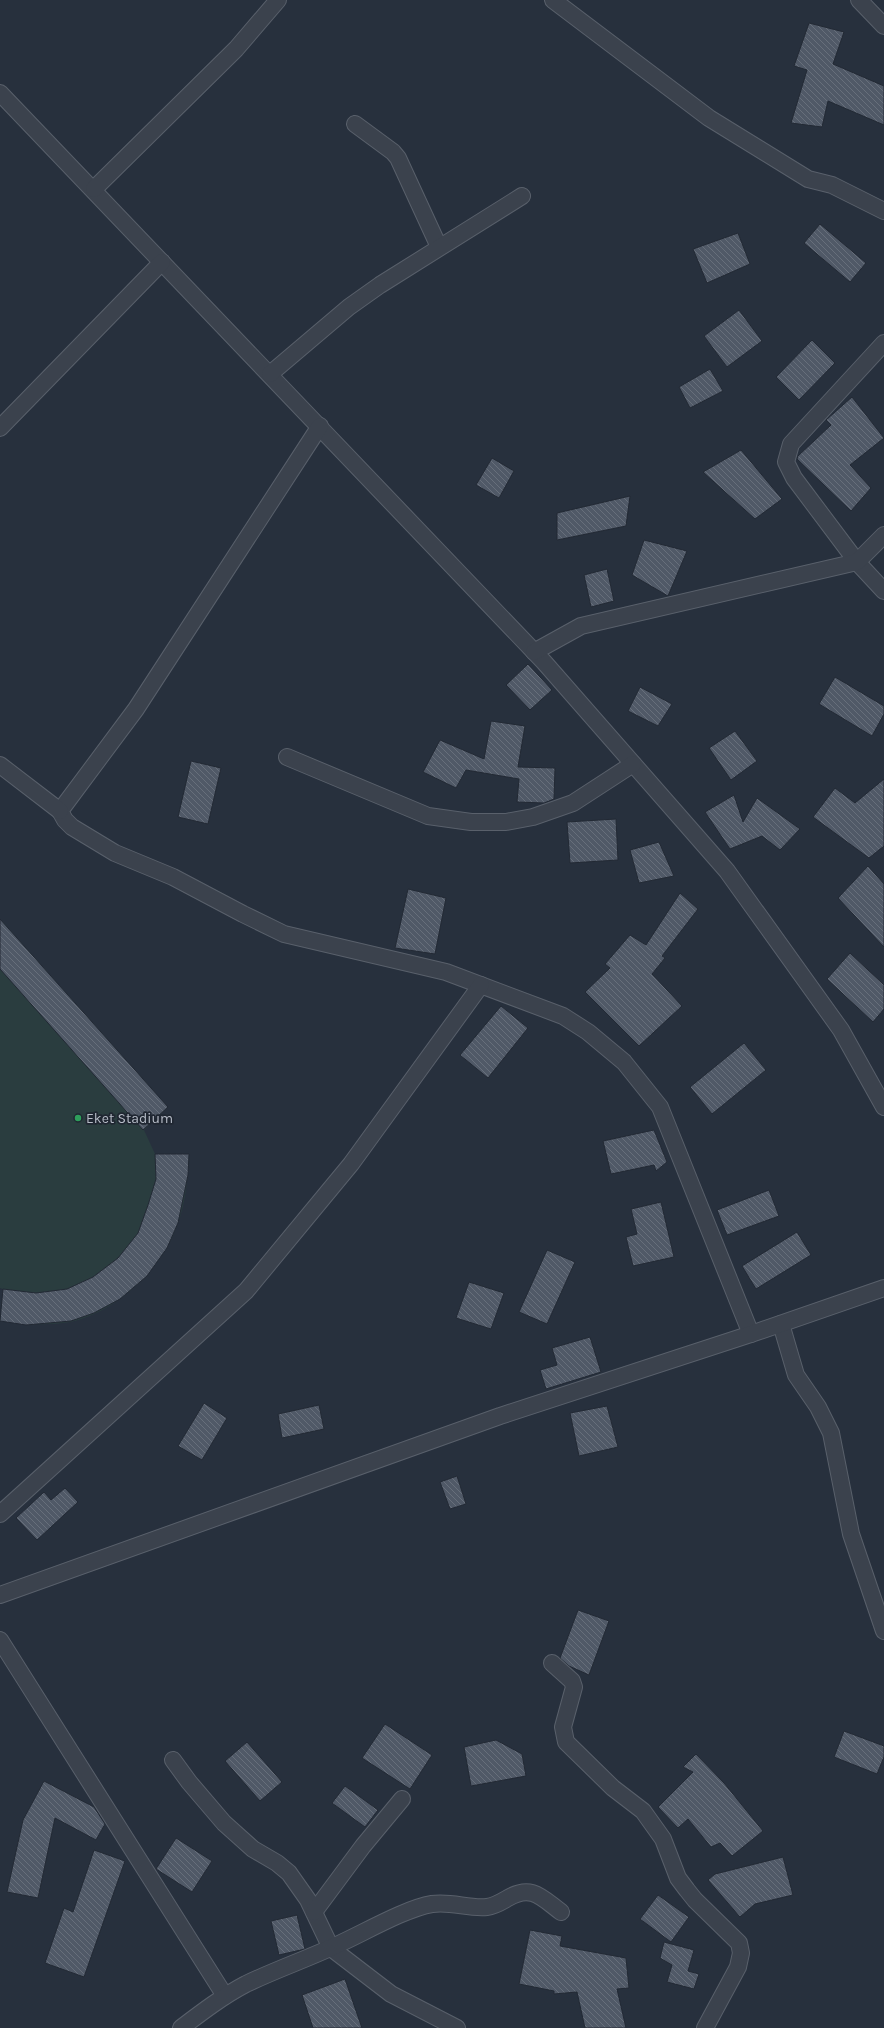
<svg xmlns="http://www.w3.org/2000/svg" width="884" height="2028" viewBox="0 0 884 2028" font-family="Karla,sans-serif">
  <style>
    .pitch { fill: #2a3d3f }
    .building { fill: url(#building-back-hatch); stroke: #222934 }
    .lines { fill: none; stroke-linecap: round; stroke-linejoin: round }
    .minor-casing { stroke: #59606b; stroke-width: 18 }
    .minor { stroke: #3b424d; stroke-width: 16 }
    .leisure-dot { fill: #2e9e5b; stroke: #202732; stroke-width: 1.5 }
    .labels { text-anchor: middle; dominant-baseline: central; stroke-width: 3.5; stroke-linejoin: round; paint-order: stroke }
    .poi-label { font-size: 14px; fill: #b7bdc8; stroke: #202732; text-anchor: start }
  </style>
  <defs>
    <pattern id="building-back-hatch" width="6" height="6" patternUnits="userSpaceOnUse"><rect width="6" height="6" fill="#505967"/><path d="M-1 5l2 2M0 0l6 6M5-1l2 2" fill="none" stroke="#676f7b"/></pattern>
  </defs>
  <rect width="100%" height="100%" fill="#27303d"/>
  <path class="pitch" d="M 3,922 L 168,1107 L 144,1130 L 155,1154 L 189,1154 C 188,1177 186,1201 178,1223 C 163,1268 117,1312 70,1322 C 46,1326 23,1324 0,1321 L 3,1289 L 0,1288 L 0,924 Z"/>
  <g class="building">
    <path d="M 809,23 L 844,32 L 833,64 L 884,86 L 884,125 L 828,101 L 822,127 L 791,123 L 807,70 L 794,66 Z"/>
    <path d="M 820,224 L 866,263 L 850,282 L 804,243 Z"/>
    <path d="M 738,233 L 750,264 L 707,283 L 693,249 Z"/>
    <path d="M 739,310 L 762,341 L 727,367 L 704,336 Z"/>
    <path d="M 812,340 L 835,363 L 799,400 L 776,377 Z"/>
    <path d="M 710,369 L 723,391 L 690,408 L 679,387 Z"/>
    <path d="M 852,397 L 884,438 L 850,465 L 871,488 L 851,511 L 797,459 L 798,456 L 831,425 L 826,420 Z"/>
    <path d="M 741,450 L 782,499 L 755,519 L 703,472 Z"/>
    <path d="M 492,458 L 514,471 L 499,498 L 476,485 Z"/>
    <path d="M 630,496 L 626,526 L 557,540 L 557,513 Z"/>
    <path d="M 644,540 L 687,551 L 668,596 L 632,575 Z"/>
    <path d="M 607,569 L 614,601 L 591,607 L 584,575 Z"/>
    <path d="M 528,664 L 552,690 L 530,710 L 506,685 Z"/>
    <path d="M 835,677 L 884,706 L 884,714 L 872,736 L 819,704 Z"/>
    <path d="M 640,687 L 672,704 L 658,726 L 628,711 Z"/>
    <path d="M 491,721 L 525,726 L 518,767 L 555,768 L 554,799 L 544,803 L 517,802 L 519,779 L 466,770 L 456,788 L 423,772 L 440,740 L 484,759 Z"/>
    <path d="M 735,731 L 757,761 L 731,780 L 709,748 Z"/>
    <path d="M 191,761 L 221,768 L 208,824 L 178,817 Z"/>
    <path d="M 884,779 L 884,846 L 869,858 L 813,817 L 835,788 L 855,803 Z"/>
    <path d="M 734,795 L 743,822 L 757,798 L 800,829 L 780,850 L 762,836 L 730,849 L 705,812 Z"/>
    <path d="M 616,819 L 618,860 L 570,863 L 567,822 Z"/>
    <path d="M 659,842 L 674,876 L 639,883 L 630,850 Z"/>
    <path d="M 868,866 L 884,884 L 884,947 L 838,898 Z"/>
    <path d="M 408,889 L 446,898 L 435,954 L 395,948 Z"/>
    <path d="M 680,893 L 698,909 L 662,956 L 665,958 L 652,974 L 682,1006 L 639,1046 L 585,992 L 610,968 L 605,964 L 630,935 L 646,945 Z"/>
    <path d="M 0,919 L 168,1107 L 143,1130 L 0,969 Z"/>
    <path d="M 850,953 L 884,985 L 884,1009 L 873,1022 L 827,979 Z"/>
    <path d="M 501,1006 L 528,1028 L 488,1078 L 460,1055 Z"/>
    <path d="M 744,1043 L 766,1070 L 712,1114 L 690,1087 Z"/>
    <path d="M 654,1130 L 667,1162 L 656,1171 L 654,1165 L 611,1174 L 603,1141 Z"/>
    <path d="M 155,1154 L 189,1154 L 188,1175 L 178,1223 L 167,1248 L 147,1276 L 120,1299 L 94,1313 L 71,1321 L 26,1325 L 0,1321 L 3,1289 L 36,1293 L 67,1289 L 93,1277 L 118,1258 L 138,1233 L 148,1205 L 156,1179 Z"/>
    <path d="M 769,1190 L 779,1216 L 727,1235 L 717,1210 Z"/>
    <path d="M 661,1202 L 674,1257 L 633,1266 L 626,1237 L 637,1234 L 631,1209 Z"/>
    <path d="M 797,1232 L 811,1255 L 756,1289 L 742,1266 Z"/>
    <path d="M 547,1250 L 575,1262 L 547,1324 L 519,1312 Z"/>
    <path d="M 469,1282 L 504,1293 L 491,1329 L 456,1318 Z"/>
    <path d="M 590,1337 L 601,1372 L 546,1389 L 540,1370 L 557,1365 L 552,1348 Z"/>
    <path d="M 204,1403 L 227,1418 L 202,1460 L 178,1446 Z"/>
    <path d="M 319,1405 L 324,1429 L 282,1438 L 278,1414 Z"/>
    <path d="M 607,1406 L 618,1447 L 579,1456 L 570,1413 Z"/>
    <path d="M 457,1476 L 466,1504 L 450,1509 L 440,1482 Z"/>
    <path d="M 65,1488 L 78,1502 L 37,1540 L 16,1518 L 44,1492 L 51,1500 Z"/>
    <path d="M 578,1610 L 609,1621 L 589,1675 L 569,1666 L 560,1658 Z"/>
    <path d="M 385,1724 L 432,1755 L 410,1789 L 362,1758 Z"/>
    <path d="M 844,1731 L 884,1746 L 884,1757 L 877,1774 L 834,1757 Z"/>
    <path d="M 496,1740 L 522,1754 L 526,1776 L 471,1786 L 464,1747 Z"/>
    <path d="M 247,1742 L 282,1782 L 260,1801 L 225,1761 Z"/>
    <path d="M 696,1754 L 724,1783 L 763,1831 L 732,1856 L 720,1843 L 711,1847 L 688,1819 L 678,1828 L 658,1807 L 693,1772 L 683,1767 Z"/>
    <path d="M 44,1781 L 94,1807 L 105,1824 L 96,1840 L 55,1818 L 38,1898 L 7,1892 L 23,1820 Z"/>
    <path d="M 345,1786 L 378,1810 L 365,1827 L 332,1803 Z"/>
    <path d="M 176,1838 L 212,1861 L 192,1892 L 156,1869 Z"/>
    <path d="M 94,1850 L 125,1861 L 84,1977 L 45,1963 L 64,1908 L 73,1912 Z"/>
    <path d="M 783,1857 L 793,1895 L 755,1904 L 740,1917 L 708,1880 L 715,1874 Z"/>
    <path d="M 658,1895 L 689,1917 L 671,1942 L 640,1919 Z"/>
    <path d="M 297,1915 L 305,1949 L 279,1955 L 271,1921 Z"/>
    <path d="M 530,1930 L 562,1936 L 560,1946 L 626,1958 L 629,1988 L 617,1989 L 626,2028 L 585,2028 L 577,1992 L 554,1994 L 554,1991 L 519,1984 Z"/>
    <path d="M 664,1942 L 694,1950 L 688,1971 L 699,1974 L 694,1989 L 667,1982 L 672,1965 L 660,1958 Z"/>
    <path d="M 345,1979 L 362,2028 L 313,2028 L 302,1995 Z"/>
  </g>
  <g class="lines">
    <g class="minor-casing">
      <g id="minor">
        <path d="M 553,0 L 709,118 L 808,179 L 832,185 L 884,211"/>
        <path d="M 859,0 L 884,26"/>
        <path d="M 0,93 L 544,662 L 727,871 L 841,1030 L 884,1107"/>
        <path d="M 355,124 L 393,152 L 398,158 L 439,247"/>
        <path d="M 94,189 L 236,49 L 278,0"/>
        <path d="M 884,343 L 791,444 L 786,462 L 794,478 L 857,562 L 884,591"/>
        <path d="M 270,374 L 349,307 L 380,285 L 522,196"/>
        <path d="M 320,426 L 136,709 L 60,811 L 65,820 L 72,827 L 115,853 L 173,877 L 243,914 L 284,934 L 446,972 L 563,1016 L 588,1032 L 624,1062 L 660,1107 L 751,1334"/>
        <path d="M 0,428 L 162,262"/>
        <path d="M 534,652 L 581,626 L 857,562 L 884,535"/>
        <path d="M 287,757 L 428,816 L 471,822 L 506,822 L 533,817 L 573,803 L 633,764"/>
        <path d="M 0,765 L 60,811"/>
        <path d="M 781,1324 L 796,1375 L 818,1407 L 831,1433 L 851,1534 L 884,1631"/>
        <path d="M 0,1514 L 246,1291 L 351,1164 L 481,985"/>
        <path d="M 0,1595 L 500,1416 L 751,1334 L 884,1288"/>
        <path d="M 0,1640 L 225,1996"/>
        <path d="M 552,1663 L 572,1681 L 574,1687 L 563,1727 L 566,1742 L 613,1788 L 643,1811 L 663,1839 L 678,1878 L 687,1890 L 695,1900 L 739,1943 L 741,1953 L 738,1967 L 705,2028"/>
        <path d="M 173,1760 L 189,1782 L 224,1823 L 253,1849 L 277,1863 L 289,1873 L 308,1900 L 331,1948 L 391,1994 L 457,2028"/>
        <path d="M 314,1912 L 363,1846 L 402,1799"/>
        <path d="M 181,2028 C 202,2012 223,1996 246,1984 C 277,1969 310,1958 341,1943 C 365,1932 407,1908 432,1904 C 451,1901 469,1909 487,1907 C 495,1906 501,1902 508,1898 C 532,1884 542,1898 561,1912"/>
      </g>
    </g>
    <use href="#minor" class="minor"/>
  </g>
  <circle class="leisure-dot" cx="78" cy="1118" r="4"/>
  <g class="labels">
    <g class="poi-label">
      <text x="86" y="1118">Eket Stadium</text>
    </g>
  </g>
</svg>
